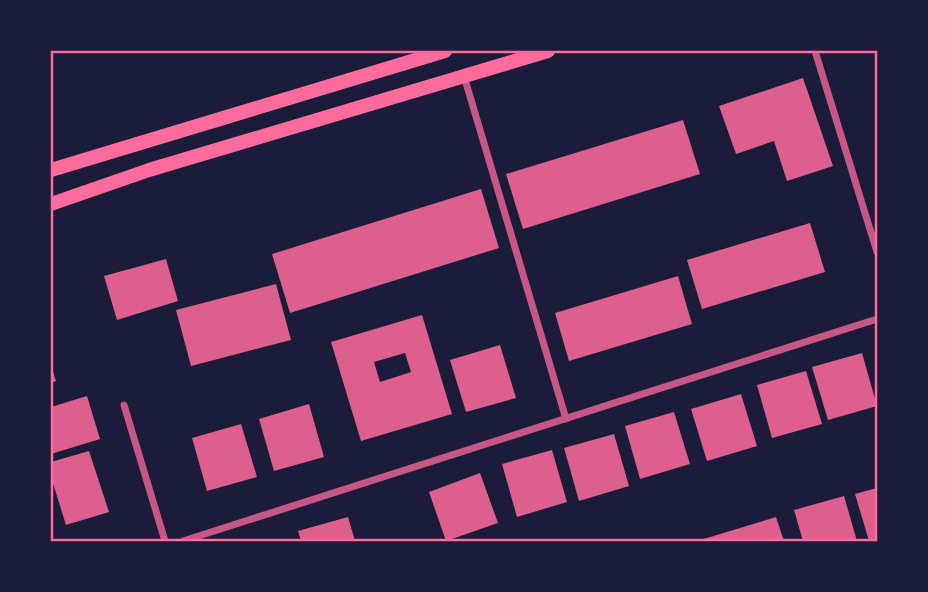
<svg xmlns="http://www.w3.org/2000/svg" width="928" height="592" viewBox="0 0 928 592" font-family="'DM Sans',sans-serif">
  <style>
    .building { fill: #dd5f8e; fill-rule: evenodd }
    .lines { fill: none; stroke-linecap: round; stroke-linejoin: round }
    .minor { stroke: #c65784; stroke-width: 7 }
    .secondary { stroke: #ff6b9d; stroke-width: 14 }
    .neatline { fill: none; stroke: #ff6b9d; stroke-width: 2.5 }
  </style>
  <rect width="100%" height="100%" fill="#1b1b3a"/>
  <g class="building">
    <path d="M 803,78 L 833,166 L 787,181 L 774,141 L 736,154 L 719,106 Z"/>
    <path d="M 683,120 L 700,174 L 523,229 L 506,174 Z"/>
    <path d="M 481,189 L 499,248 L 290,313 L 272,254 Z"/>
    <path d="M 810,223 L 825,272 L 702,309 L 687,260 Z"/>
    <path d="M 166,259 L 178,301 L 117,320 L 104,276 Z"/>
    <path d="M 678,276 L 692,324 L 569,361 L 555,313 Z"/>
    <path d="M 276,284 L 291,340 L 191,366 L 176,310 Z"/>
    <path d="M 422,315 L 452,414 L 361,441 L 331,342 ZM 405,353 L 411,372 L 380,382 L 374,362 Z"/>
    <path d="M 500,345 L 516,398 L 466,412 L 450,360 Z"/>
    <path d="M 862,353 L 877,406 L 828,420 L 812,367 Z"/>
    <path d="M 51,366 L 56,381 L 51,383 Z"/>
    <path d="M 806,371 L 822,424 L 772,438 L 757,385 Z"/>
    <path d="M 741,394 L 757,446 L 707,461 L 691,409 Z"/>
    <path d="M 87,396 L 100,439 L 51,454 L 51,407 Z"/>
    <path d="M 309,404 L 324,457 L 274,471 L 259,419 Z"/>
    <path d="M 674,412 L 690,464 L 640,479 L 625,426 Z"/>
    <path d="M 241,424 L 257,477 L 207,491 L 192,438 Z"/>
    <path d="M 614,434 L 629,486 L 579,501 L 564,448 Z"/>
    <path d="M 552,450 L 567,502 L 517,517 L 502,464 Z"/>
    <path d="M 89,451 L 109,512 L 66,525 L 51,477 L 51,462 Z"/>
    <path d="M 480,473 L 498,523 L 446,541 L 429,492 Z"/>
    <path d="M 877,488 L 877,541 L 869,541 L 855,494 Z"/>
    <path d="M 844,496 L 857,541 L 803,541 L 794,510 Z"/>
    <path d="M 348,517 L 355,541 L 301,541 L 298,531 Z"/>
    <path d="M 776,517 L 784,541 L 697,541 Z"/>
  </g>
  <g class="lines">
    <g class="minor">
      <path d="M 815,51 L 877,252"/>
      <path d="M 464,76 L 566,419"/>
      <path d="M 124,405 L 165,541"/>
      <path d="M 183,541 L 877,319"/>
    </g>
    <g class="secondary">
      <path d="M 51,170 L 445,51"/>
      <path d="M 51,204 L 149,170 L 548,51"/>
    </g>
  </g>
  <rect width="928" height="592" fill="none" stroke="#1b1b3a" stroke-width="105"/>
  <rect x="52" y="52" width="824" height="488" class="neatline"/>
</svg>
